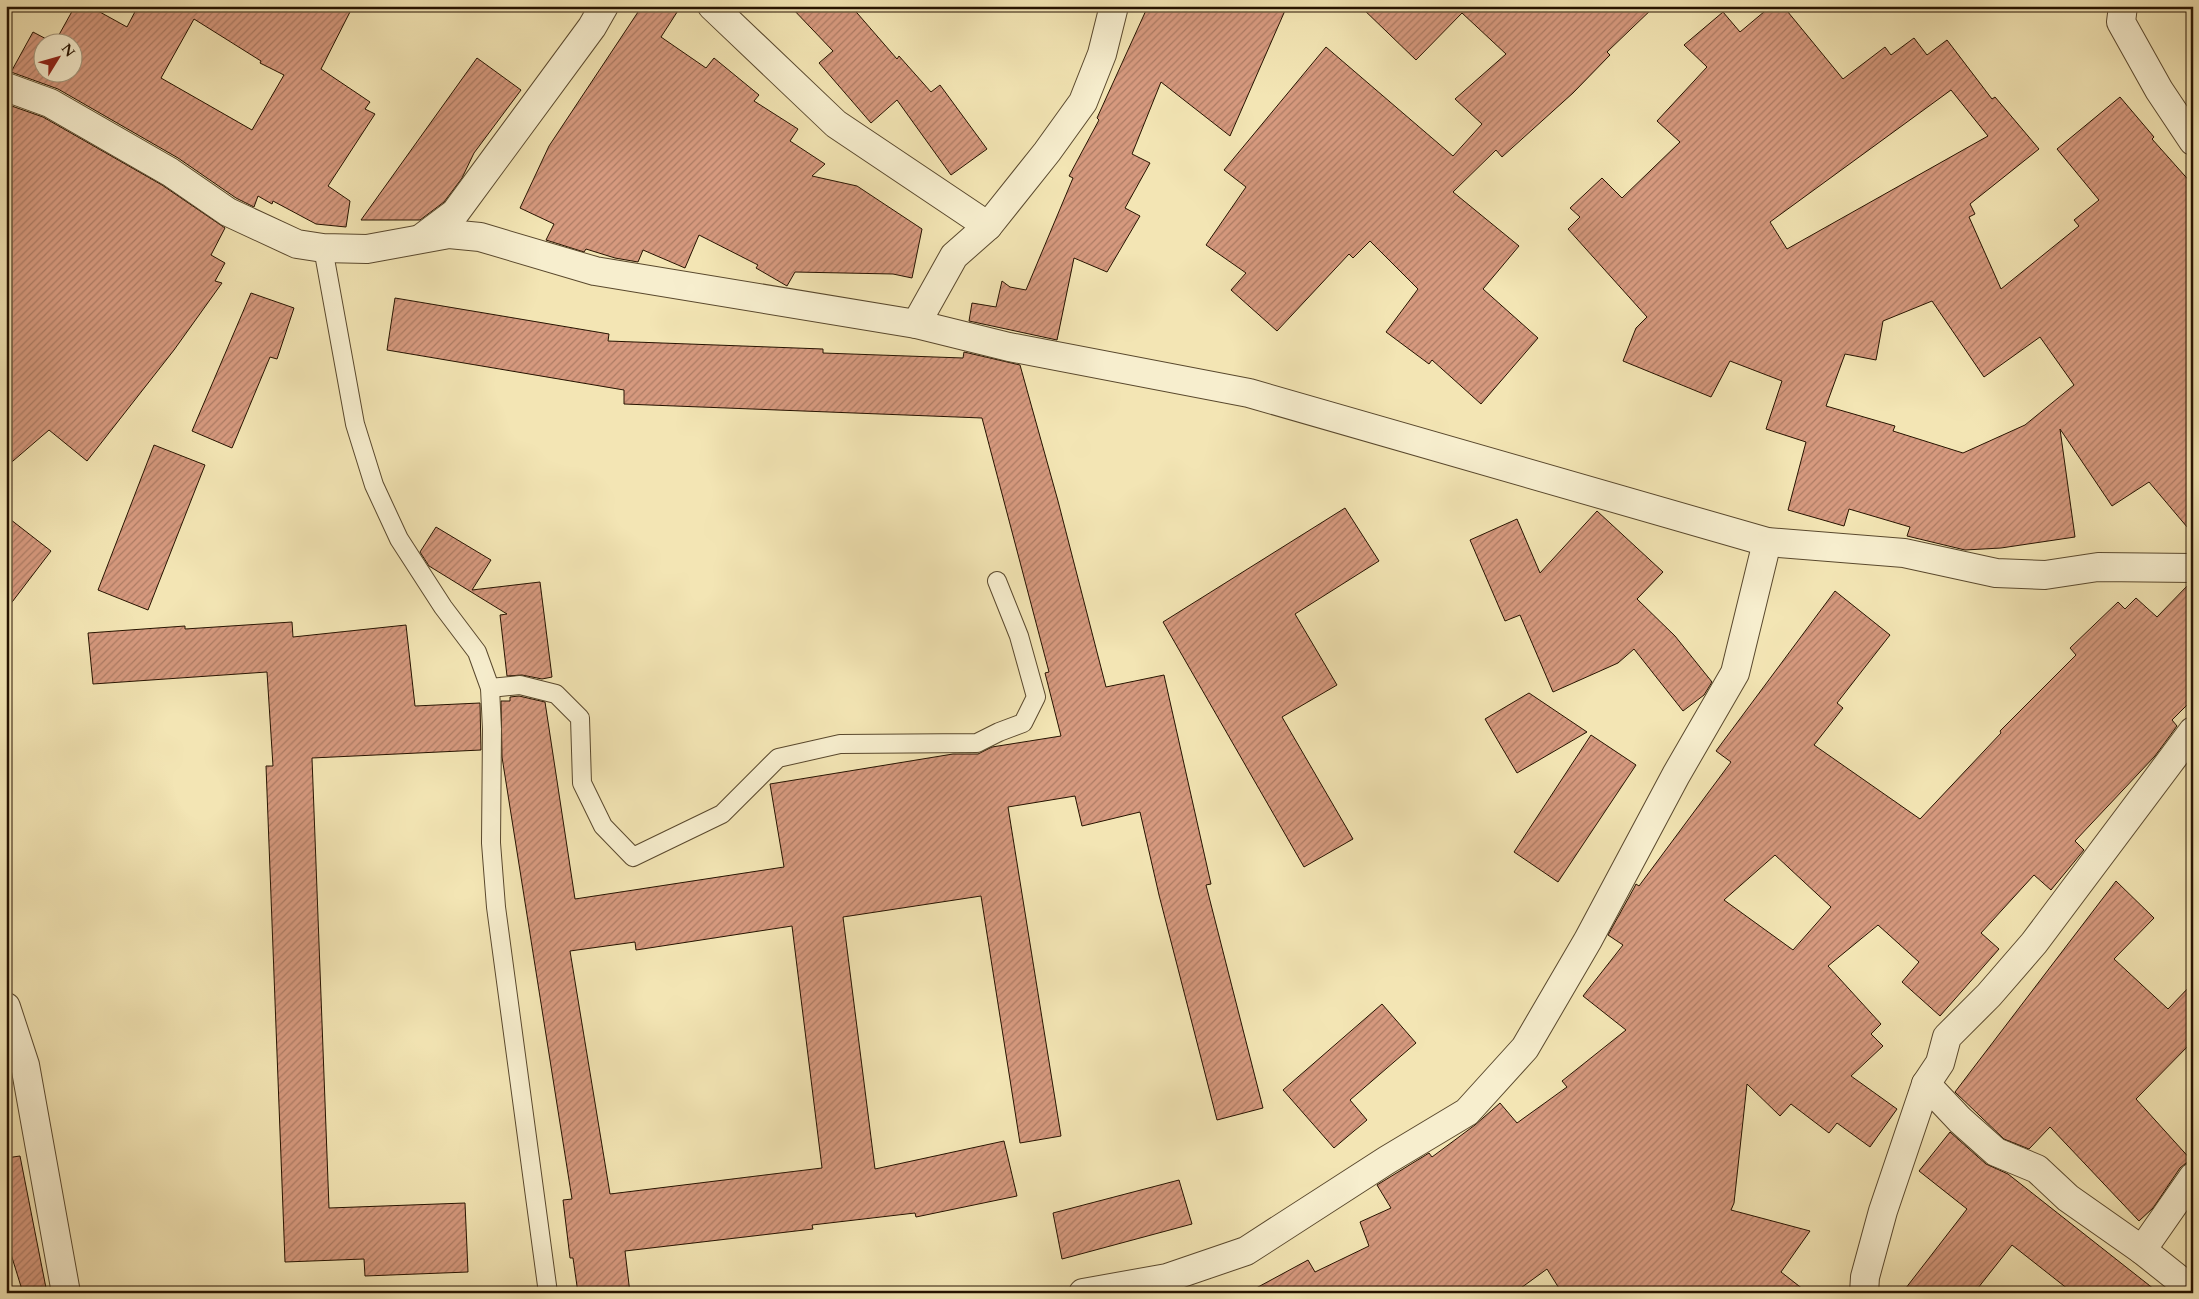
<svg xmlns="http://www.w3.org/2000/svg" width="2199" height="1299" viewBox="0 0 2199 1299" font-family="Cardo,serif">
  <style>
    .building { fill: url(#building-hatch); stroke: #261300; fill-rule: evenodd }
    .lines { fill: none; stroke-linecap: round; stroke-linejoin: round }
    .lane-casing { stroke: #59482d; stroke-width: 20 }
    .street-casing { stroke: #59482d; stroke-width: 30 }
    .lane { stroke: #f7eece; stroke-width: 18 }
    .street { stroke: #f7eece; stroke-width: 28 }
  </style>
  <defs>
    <pattern id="building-hatch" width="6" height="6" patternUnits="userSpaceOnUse" patternTransform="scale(1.25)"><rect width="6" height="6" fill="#d6997e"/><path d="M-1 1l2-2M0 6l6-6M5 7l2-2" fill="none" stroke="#ad7c65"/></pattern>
  </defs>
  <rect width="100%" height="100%" fill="#f3e5b4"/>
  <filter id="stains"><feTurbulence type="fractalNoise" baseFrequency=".004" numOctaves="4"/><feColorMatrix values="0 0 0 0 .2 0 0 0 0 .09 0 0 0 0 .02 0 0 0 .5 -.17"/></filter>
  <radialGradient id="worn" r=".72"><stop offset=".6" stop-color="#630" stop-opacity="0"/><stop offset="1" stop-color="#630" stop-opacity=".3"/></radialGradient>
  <g class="building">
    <path d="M 75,6 L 89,6 L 127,27 L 138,6 L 353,6 L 321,69 L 370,102 L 365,109 L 375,114 L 328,186 L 350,201 L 346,227 L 316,224 L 273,201 L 272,204 L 258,196 L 254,207 L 236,198 L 178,158 L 58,89 L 11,72 L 33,32 L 52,42 L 42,42 L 42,72 L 72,72 L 72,42 L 55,42 ZM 194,19 L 261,61 L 260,63 L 284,75 L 252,130 L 161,78 Z"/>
    <path d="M 642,6 L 681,6 L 661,37 L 706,68 L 714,58 L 759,95 L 754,101 L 798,129 L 790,141 L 825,164 L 812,176 L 857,186 L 922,229 L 912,278 L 893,274 L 795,272 L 787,286 L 756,268 L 758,265 L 699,235 L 685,268 L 643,250 L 638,262 L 615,258 L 586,249 L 584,252 L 546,240 L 554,224 L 520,208 L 549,146 Z"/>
    <path d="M 790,6 L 851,6 L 897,59 L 899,56 L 931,92 L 940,85 L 987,149 L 951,175 L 897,100 L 871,123 L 819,63 L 833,51 Z"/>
    <path d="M 1148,6 L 1287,6 L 1230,136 L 1161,82 L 1132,154 L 1150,163 L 1125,208 L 1140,216 L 1107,272 L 1074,258 L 1057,340 L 969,321 L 972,303 L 996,307 L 1002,281 L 1010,287 L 1026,290 L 1073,178 L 1069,176 L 1099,120 L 1097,118 Z"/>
    <path d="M 1360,6 L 1655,6 L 1607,52 L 1610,55 L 1573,93 L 1502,157 L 1496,150 L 1453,192 L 1519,246 L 1483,289 L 1538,338 L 1481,404 L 1432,360 L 1429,364 L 1386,332 L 1418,289 L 1370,241 L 1353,258 L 1349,254 L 1277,331 L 1231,290 L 1246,273 L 1206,245 L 1246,187 L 1224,170 L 1326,47 L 1453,156 L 1482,124 L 1455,99 L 1506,54 L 1462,13 L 1416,60 Z"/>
    <path d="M 1771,6 L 1783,6 L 1843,79 L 1885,47 L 1891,55 L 1914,38 L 1927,55 L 1947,40 L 1992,99 L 1995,97 L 2039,149 L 1970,204 L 1975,214 L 1969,217 L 2001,289 L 2079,226 L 2074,220 L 2099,200 L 2057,149 L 2120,97 L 2154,137 L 2152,139 L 2193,185 L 2193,534 L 2149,482 L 2112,506 L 2060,429 L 2075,537 L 2001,548 L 1965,550 L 1907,536 L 1910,527 L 1849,509 L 1844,526 L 1788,510 L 1806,442 L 1766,429 L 1782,381 L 1730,361 L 1711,397 L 1623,361 L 1636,328 L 1647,317 L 1568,229 L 1580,217 L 1570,208 L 1602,178 L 1622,198 L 1680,142 L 1657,121 L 1707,67 L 1684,45 L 1723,12 L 1740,32 ZM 1951,90 L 1988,136 L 1787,249 L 1770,222 ZM 1932,301 L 1984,377 L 2040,337 L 2074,385 L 2025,425 L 1963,453 L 1893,431 L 1895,426 L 1826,406 L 1845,354 L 1876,360 L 1883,321 Z"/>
    <path d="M 477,58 L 521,90 L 474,153 L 462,178 L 444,202 L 420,220 L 361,220 Z"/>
    <path d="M 6,104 L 43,117 L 162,185 L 225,228 L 211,255 L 225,263 L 215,281 L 222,283 L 174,350 L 87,461 L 49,430 L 6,467 Z"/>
    <path d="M 251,293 L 294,308 L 277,359 L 270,357 L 232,448 L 192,431 Z"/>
    <path d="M 395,298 L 609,334 L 608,341 L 823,349 L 823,353 L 963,358 L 964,352 L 1020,365 L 1058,501 L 1106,687 L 1164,675 L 1211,884 L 1206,885 L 1263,1108 L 1217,1120 L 1159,895 L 1140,812 L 1082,826 L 1075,796 L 1008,807 L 1061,1136 L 1020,1143 L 981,896 L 843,917 L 875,1169 L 1004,1141 L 1017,1196 L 916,1217 L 915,1213 L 812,1225 L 813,1229 L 625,1251 L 630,1293 L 578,1293 L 573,1258 L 570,1258 L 563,1200 L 572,1199 L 502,757 L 501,701 L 510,701 L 510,697 L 519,696 L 545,702 L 575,899 L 784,867 L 770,784 L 953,754 L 978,754 L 992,747 L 1061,736 L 1045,673 L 1049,672 L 982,418 L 624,404 L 624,390 L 387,350 ZM 792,926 L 822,1168 L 610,1194 L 570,951 L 635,942 L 636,950 Z"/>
    <path d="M 154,445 L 205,465 L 148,610 L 98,590 Z"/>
    <path d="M 1345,508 L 1379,561 L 1295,614 L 1337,685 L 1282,717 L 1353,839 L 1304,867 L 1163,622 Z"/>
    <path d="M 1597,511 L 1663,572 L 1637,599 L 1675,636 L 1712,682 L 1704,695 L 1683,711 L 1634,649 L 1618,663 L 1553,692 L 1520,615 L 1505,621 L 1470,540 L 1517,519 L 1540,573 Z"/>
    <path d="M 6,516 L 51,551 L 6,610 Z"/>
    <path d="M 436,527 L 491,560 L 472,590 L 540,582 L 552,677 L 542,679 L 522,675 L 507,676 L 500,615 L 507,614 L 429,566 L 420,552 Z"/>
    <path d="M 2189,584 L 2193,584 L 2193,699 L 2172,720 L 2177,726 L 2155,756 L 2075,841 L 2084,850 L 2051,890 L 2034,875 L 1981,933 L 1999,949 L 1940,1016 L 1902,982 L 1919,962 L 1878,925 L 1828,966 L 1881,1024 L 1871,1034 L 1883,1046 L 1851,1076 L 1897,1109 L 1870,1147 L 1837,1123 L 1829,1133 L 1791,1104 L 1780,1116 L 1747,1084 L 1734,1203 L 1731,1210 L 1810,1231 L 1781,1272 L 1808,1293 L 1562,1293 L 1547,1269 L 1514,1293 L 1247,1293 L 1308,1260 L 1315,1272 L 1369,1246 L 1360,1222 L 1391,1208 L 1377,1185 L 1429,1153 L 1432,1157 L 1475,1125 L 1500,1103 L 1517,1123 L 1567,1087 L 1562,1081 L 1626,1030 L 1583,996 L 1623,945 L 1608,935 L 1634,888 L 1636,884 L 1639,886 L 1731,762 L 1716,751 L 1835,591 L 1890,635 L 1837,703 L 1843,708 L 1814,745 L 1920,819 L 2001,733 L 2000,731 L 2076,655 L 2070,648 L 2118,602 L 2125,609 L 2136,598 L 2157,617 ZM 1775,855 L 1831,907 L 1793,950 L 1724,900 Z"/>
    <path d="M 292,622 L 293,637 L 406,625 L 415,706 L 480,703 L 481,750 L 312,758 L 329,1208 L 465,1203 L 468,1272 L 365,1276 L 364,1259 L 285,1262 L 266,766 L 273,766 L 267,672 L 93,684 L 88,633 L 185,626 L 185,629 Z"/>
    <path d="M 1529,693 L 1587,732 L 1517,773 L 1485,719 Z"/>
    <path d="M 1591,735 L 1636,765 L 1558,882 L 1514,852 Z"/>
    <path d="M 2116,881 L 2154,918 L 2114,959 L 2168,1009 L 2193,983 L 2193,1041 L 2136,1099 L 2193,1162 L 2186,1163 L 2180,1168 L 2153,1208 L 2139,1221 L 2050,1127 L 2029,1149 L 2004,1139 L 1955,1092 Z"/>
    <path d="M 1382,1004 L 1416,1043 L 1350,1100 L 1367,1120 L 1334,1148 L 1283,1090 Z"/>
    <path d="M 1950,1132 L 1986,1164 L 2008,1174 L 2159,1293 L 2073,1293 L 2012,1245 L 1974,1293 L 1902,1293 L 1967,1209 L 1919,1171 Z"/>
    <path d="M 20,1156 L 47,1293 L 23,1293 L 6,1238 L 6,1158 Z"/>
    <path d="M 1179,1180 L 1192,1224 L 1062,1259 L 1053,1213 Z"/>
  </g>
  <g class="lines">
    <g class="lane-casing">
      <g id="lane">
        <path d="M 323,248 L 355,424 L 374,485 L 399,539 L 443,607 L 477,652 L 490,688 L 492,729 L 491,843 L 496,907 L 548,1293"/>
        <path d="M 490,688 L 520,685 L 556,694 L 580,718 L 582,783 L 603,826 L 633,857 L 722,814 L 778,758 L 840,744 L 977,743 L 999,732 L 1023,723 L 1036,697 L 1019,636 L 997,581"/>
      </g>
    </g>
    <g class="street-casing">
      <g id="street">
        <path d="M 712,6 L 836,124 L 988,226"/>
        <path d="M 2123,6 L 2121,22 L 2159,90 L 2193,141"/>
        <path d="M 6,87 L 50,103 L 170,172 L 228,212 L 297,244 L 323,248 L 367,249 L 449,234 L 480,237 L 595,271 L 916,324 L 1009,347 L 1249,393 L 1767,542 L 1904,553 L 1996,573 L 2045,575 L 2098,567 L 2193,568"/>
        <path d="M 423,237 L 455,213 L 592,27 L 604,6"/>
        <path d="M 916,324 L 954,256 L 988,226 L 1047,152 L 1083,102 L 1102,54 L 1114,6"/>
        <path d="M 6,1007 L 25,1065 L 66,1293"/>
        <path d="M 1926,1084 L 1960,1120 L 1996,1152 L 2037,1169 L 2068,1198 L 2142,1250 L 2186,1285 L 2192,1293"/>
        <path d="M 2142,1250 L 2193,1177"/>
        <path d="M 1083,1293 L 1167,1278 L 1246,1251 L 1387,1160 L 1467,1112 L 1525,1048 L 1588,940 L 1676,775 L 1735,673 L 1767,542"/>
        <path d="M 1864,1293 L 1865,1277 L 1883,1211 L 1926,1084 L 1940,1063 L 1947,1037 L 1989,995 L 2034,943 L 2193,731"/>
      </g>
    </g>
    <use href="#lane" class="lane"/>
    <use href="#street" class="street"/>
  </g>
  <rect width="2199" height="1299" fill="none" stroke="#f3e5b4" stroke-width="25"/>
  <rect x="8" y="8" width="2184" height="1284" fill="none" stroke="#261300" stroke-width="2.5"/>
  <rect x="12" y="12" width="2174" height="1274" fill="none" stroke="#261300"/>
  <g transform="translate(58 58) rotate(53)"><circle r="24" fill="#f7eece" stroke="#a3967c"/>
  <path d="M0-4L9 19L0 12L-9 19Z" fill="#8f2418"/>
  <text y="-8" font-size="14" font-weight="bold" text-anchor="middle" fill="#261300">N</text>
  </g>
  <rect width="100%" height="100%" filter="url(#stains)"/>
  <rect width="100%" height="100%" fill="url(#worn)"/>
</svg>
